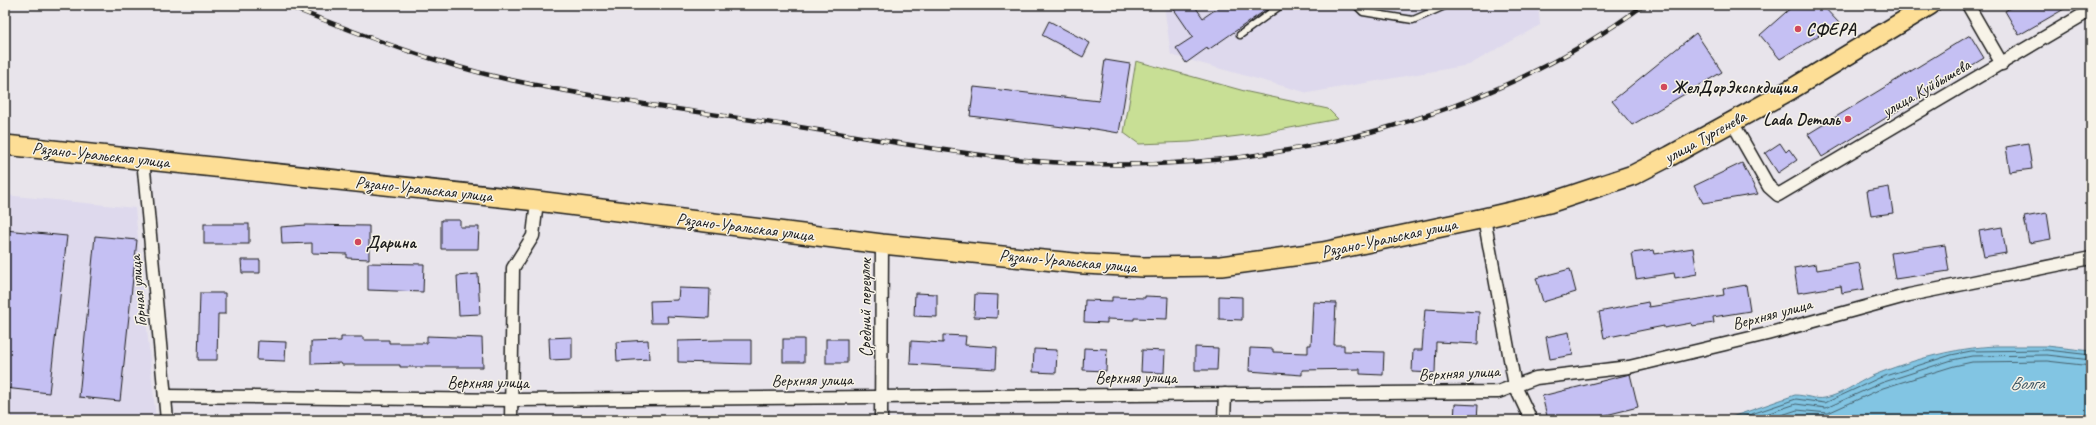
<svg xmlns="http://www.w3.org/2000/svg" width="2096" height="425" viewBox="0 0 2096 425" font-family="Caveat,sans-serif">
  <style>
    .built { fill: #ded9ed }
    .green { fill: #c8df95; stroke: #727e58 }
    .water { fill: #82c5e3; stroke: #598193 }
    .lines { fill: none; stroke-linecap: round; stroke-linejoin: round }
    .shore { stroke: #45606c; stroke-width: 1 }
    .building { fill: #c5c0f3; stroke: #1c1c1c }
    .lane-casing { stroke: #1c1c1c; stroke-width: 9 }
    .street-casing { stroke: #1c1c1c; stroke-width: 15 }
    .primary-casing { stroke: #1c1c1c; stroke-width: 22 }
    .lane { stroke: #f7f3e8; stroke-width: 6 }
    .street { stroke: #f7f3e8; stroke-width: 12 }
    .primary { stroke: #fdde96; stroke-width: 19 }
    .rail-casing { stroke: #1c1c1c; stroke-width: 4.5 }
    .rail { stroke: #f7f3e8; stroke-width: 3; stroke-dasharray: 9; stroke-linecap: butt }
    .poi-dot { fill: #d1495b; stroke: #f7f3e8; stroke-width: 1.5 }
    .labels { text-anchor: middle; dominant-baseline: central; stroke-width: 3; stroke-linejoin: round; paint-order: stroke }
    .poi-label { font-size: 17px; font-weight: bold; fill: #1c1c1c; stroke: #f7f3e8; text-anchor: start }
    .street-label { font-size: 17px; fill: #1c1c1c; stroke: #f7f3e8 }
    .water-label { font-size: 18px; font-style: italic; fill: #405762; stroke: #f7f3e8 }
  </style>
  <rect width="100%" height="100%" fill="#e8e4eb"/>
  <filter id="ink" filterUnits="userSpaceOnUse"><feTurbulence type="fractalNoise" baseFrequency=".025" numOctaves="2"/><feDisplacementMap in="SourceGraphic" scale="8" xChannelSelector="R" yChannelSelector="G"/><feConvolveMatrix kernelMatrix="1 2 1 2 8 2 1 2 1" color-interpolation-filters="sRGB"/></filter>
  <g filter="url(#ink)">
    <g class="built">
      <path d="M 1164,5 L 1538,5 L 1540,25 L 1469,65 L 1308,93 L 1171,55 Z"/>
      <path d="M 5,195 L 135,208 L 156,420 L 5,420 Z"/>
    </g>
    <path class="green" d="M 1136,61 L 1248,92 L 1328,109 L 1338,119 L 1263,133 L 1190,142 L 1139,144 L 1124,133 Z"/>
    <path class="water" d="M 1996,346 L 2047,346 L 2091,351 L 2091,420 L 1723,420 L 1795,395 C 1805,395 1816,400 1825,398 C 1841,395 1857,383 1872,376 C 1911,360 1954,348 1996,346 Z"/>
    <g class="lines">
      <g class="shore">
        <path d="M 1734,420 L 1796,399 L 1825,403 L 1879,378 L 1951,355 L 1971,351 L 2047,350 L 2091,355"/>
        <path d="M 1748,420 L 1796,404 L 1826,408 L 1881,383 L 1952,360 L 1972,356 L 2047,355 L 2091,360"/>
        <path d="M 1766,420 L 1797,410 L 1828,413 L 1883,388 L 1954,366 L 1972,362 L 2047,361 L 2091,366"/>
      </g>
    </g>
    <g class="building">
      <path d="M 1171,5 L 1194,5 L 1203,18 L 1222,5 L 1273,5 L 1208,50 L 1207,48 L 1186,63 L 1176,48 L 1193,37 Z"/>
      <path d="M 1794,5 L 1822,5 L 1839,23 L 1780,59 L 1760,35 Z"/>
      <path d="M 2015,5 L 2071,5 L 2019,35 L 2005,11 Z"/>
      <path d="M 1049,21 L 1090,43 L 1083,57 L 1042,35 Z"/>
      <path d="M 1696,33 L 1722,72 L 1632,125 L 1612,101 Z"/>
      <path d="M 1970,35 L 1984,58 L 1822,157 L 1808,134 Z"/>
      <path d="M 1105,60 L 1130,64 L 1119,133 L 1089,128 L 1089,130 L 970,116 L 974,87 L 1099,101 Z"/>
      <path d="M 1780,143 L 1786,152 L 1789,149 L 1797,160 L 1778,173 L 1765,153 Z"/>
      <path d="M 2028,143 L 2032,169 L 2010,172 L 2006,147 Z"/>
      <path d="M 1742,163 L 1758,194 L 1703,203 L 1694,186 Z"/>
      <path d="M 1889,187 L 1893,213 L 1871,216 L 1867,191 Z"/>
      <path d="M 2047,213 L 2051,239 L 2029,243 L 2024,217 Z"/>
      <path d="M 441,220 L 460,220 L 460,227 L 479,227 L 478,249 L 441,249 Z"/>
      <rect x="204" y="224" width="45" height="20"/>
      <path d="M 306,225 L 369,226 L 369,259 L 347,258 L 347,254 L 312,253 L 312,243 L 282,244 L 281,227 Z"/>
      <path d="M 2002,227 L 2006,253 L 1984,257 L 1979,231 Z"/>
      <path d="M 5,230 L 67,236 L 49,393 L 5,388 Z"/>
      <path d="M 95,236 L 137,240 L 120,401 L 79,397 Z"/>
      <path d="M 1945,245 L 1949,271 L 1895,279 L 1891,253 Z"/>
      <path d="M 1693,248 L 1697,274 L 1675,278 L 1674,273 L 1636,279 L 1632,253 L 1654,250 L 1655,254 Z"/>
      <path d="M 241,260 L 260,260 L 260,273 L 242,273 Z"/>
      <path d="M 368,263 L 424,264 L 423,292 L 368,290 Z"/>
      <path d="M 1859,263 L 1864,289 L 1842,293 L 1841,286 L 1798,293 L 1794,268 L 1816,264 L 1817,270 Z"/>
      <path d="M 1570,269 L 1576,292 L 1543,302 L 1536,278 Z"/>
      <path d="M 478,274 L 480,314 L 459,315 L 457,276 Z"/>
      <path d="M 1746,285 L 1750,311 L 1713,317 L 1714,323 L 1692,326 L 1691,323 L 1664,328 L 1664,326 L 1604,338 L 1599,312 L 1648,302 L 1649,307 L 1724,295 L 1723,289 Z"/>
      <path d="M 679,288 L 710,289 L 709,318 L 667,316 L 668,323 L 651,323 L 650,301 L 678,300 Z"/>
      <path d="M 200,293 L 225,293 L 225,314 L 218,314 L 217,360 L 198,360 Z"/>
      <path d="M 915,293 L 937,294 L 937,317 L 914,316 Z"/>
      <path d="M 975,294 L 998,295 L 997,318 L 974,317 Z"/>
      <path d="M 1145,296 L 1168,297 L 1167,319 L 1134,318 L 1134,320 L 1107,319 L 1107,323 L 1084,322 L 1085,300 L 1112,301 L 1112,297 L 1145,298 Z"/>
      <path d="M 1219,296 L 1242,297 L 1242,320 L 1219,319 Z"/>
      <path d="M 1313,302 L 1336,303 L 1334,345 L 1344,345 L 1344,351 L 1384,352 L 1383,375 L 1360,374 L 1360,369 L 1302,370 L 1302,375 L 1249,371 L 1250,348 L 1273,349 L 1273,352 L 1308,353 L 1308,345 L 1311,345 Z"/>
      <path d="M 1425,309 L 1479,312 L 1478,344 L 1436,342 L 1435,373 L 1412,372 L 1413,350 L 1422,350 Z"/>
      <path d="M 1569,332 L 1573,355 L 1550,359 L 1546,337 Z"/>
      <path d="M 943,335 L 966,336 L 965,345 L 997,347 L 996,369 L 910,364 L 911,341 L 943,343 Z"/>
      <path d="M 427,336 L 482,338 L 483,367 L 400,367 L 400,365 L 342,365 L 341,363 L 311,364 L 311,342 L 341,341 L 341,337 L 363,337 L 363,340 L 389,340 L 389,343 L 427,343 Z"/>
      <path d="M 572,337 L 572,359 L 550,360 L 549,338 Z"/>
      <rect x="783" y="339" width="21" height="23"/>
      <rect x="826" y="339" width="21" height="24"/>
      <path d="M 648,340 L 649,359 L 617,361 L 616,342 Z"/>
      <path d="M 720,340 L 751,340 L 751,364 L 678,362 L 678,341 Z"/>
      <path d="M 258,341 L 286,342 L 285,361 L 257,360 Z"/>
      <path d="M 1195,347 L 1218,348 L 1217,370 L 1195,370 Z"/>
      <path d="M 1084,348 L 1107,349 L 1106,371 L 1083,370 Z"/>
      <path d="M 1034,349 L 1057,350 L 1056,373 L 1033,372 Z"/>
      <path d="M 1142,350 L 1165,351 L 1164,373 L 1141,372 Z"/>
      <path d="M 1630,374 L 1638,407 L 1586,420 L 1548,420 L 1542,396 Z"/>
      <path d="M 1455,404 L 1478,405 L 1477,420 L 1454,420 Z"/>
    </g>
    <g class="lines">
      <g class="lane-casing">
        <g id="lane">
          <path d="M 1356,5 L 1363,12 L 1413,20 L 1447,5"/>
          <path d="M 1240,35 L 1281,5"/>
        </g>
      </g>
      <g class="street-casing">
        <g id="street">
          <path d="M 1968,5 L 2002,64"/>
          <path d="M 1732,122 L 1769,187 L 1778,195 L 2091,10"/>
          <path d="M 143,159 L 167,420"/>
          <path d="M 1484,218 L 1515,386 L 1531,420"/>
          <path d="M 165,396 L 512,400 L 1498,392 L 1536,378 L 1629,367 L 1767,334 L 1909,295 L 2091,258"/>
          <path d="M 511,420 L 513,268 L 533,236 L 537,201"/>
          <path d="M 881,420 L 882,244"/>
          <path d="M 1224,420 L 1225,394"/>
        </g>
      </g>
      <g class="primary-casing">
        <path id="primary" d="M 5,145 L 537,201 L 882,244 L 1084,264 L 1143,267 L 1221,266 L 1323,252 L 1484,218 L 1549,203 L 1633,175 L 1670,156 L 1790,90 L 1930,5"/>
      </g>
      <use href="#lane" class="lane"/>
      <use href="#street" class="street"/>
      <use href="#primary" class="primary"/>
      <g class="rail-casing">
        <path id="rail" d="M 285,5 C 357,33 430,62 506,79 C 599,99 693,111 786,125 C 879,139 973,158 1067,163 C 1265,174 1483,123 1644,5"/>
      </g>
      <use href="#rail" class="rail"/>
    </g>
  </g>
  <g class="poi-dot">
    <circle cx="1798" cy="29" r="4"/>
    <circle cx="1664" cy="87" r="4"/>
    <circle cx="1848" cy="119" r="4"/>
    <circle cx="358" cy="242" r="4"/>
  </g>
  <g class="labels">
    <g class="poi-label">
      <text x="1806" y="29">СФЕРА</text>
      <text x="1672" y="87">ЖелДорЭкспкдиция</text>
      <text x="1840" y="119" text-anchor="end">Lada Dеталь</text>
      <text x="366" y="242">Дарина</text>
    </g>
    <g class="street-label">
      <text transform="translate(1926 88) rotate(-30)">улица Куйбышева</text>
      <text transform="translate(1705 137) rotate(-29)">улица Тургенева</text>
      <text transform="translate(101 155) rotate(6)">Рязано-Уральская улица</text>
      <text transform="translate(424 189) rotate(6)">Рязано-Уральская улица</text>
      <text transform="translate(745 227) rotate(7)">Рязано-Уральская улица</text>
      <text transform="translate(1389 238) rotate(-12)">Рязано-Уральская улица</text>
      <text transform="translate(1068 261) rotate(5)">Рязано-Уральская улица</text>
      <text transform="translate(138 291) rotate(-95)">Горная улица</text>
      <text transform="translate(865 308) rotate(-90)">Средний переулок</text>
      <text transform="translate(1772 314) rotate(-15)">Верхняя улица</text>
      <text transform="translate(1459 373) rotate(-3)">Верхняя улица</text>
      <text x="1136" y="377">Верхняя улица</text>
      <text transform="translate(812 380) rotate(-1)">Верхняя улица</text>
      <text x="488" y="382">Верхняя улица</text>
    </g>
    <g class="water-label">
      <text x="2027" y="383">Волга</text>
    </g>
  </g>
  <rect width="2096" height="425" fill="none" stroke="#f7f3e8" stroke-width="20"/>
  <rect x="10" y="10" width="2076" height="405" fill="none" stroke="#1c1c1c" stroke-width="1.5" filter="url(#ink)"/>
</svg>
